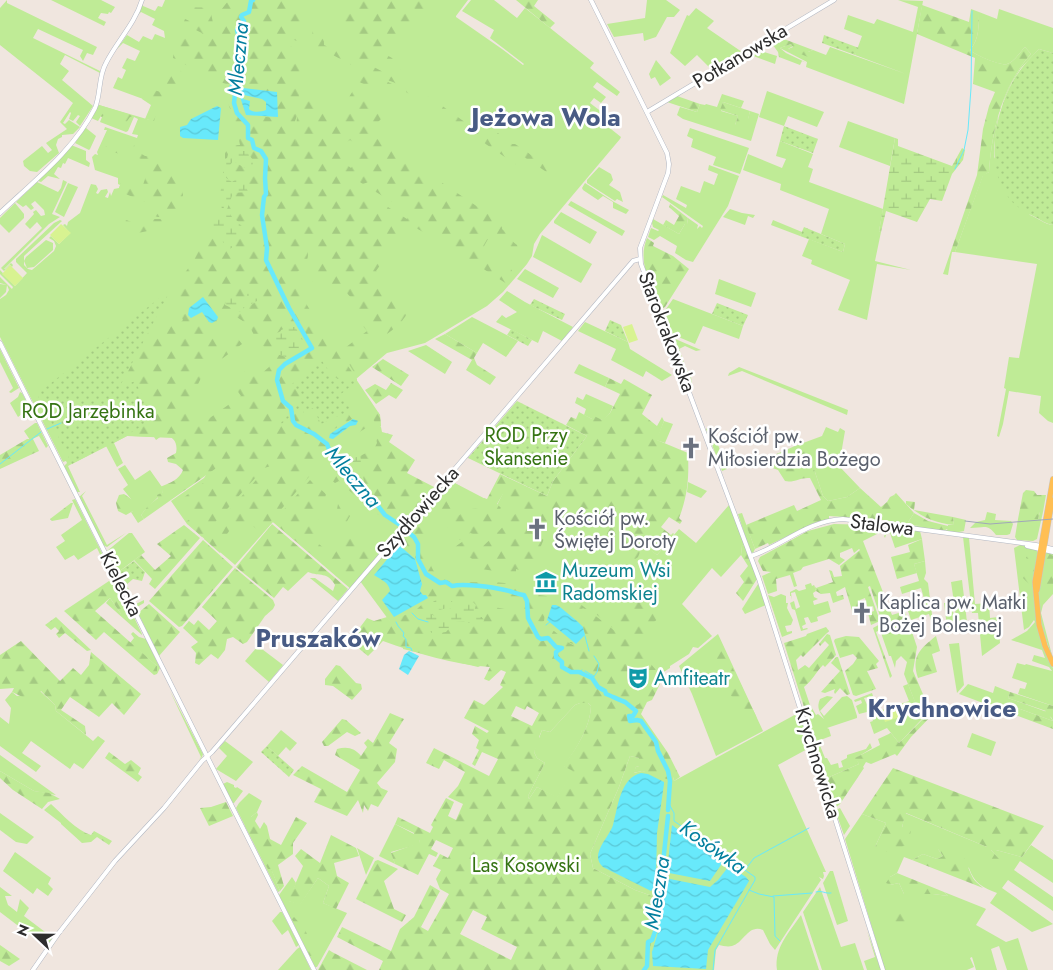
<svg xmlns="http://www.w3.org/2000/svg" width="1053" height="970" viewBox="0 0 1053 970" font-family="Jost,sans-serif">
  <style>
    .grass { fill: #bfeb96 }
    .forest { fill: url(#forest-firs); fill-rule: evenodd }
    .wetland { fill: url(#wetland-marsh) }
    .garden { fill: url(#garden-dots) }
    .pitch { fill: #d8f391 }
    .water { fill: url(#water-waves); fill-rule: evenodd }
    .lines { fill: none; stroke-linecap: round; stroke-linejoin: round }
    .stream { stroke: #68e9fb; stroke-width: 1 }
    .river { stroke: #68e9fb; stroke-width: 4.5 }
    .secondary-casing { stroke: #b2b7c2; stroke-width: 5 }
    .primary-casing { stroke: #c8c8c8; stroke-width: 6 }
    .secondary { stroke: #fff; stroke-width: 4 }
    .primary { stroke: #ffbf54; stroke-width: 5 }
    .rail { stroke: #a0a7b9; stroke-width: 1 }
    .labels { text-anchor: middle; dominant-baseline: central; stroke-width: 5; stroke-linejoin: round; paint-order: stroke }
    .street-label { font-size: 20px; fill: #2d2d2d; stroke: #fff }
    .park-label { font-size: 20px; fill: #357413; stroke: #fff }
    .worship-label { font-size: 20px; fill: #5b616d; stroke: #fff; text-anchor: start }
    .culture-label { font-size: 20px; fill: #0d838f; stroke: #fff; text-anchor: start }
    .water-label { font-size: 21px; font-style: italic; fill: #027f9e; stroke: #fff }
    .district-label { font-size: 25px; font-weight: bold; fill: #485b84; stroke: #fff }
  </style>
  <defs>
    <pattern id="forest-firs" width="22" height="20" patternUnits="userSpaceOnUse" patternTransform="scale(1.25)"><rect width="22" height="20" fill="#bfeb96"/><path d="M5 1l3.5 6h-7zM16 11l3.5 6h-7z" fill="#a4ca82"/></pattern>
    <pattern id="wetland-marsh" width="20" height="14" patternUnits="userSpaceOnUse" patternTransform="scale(1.25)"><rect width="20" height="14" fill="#bfeb96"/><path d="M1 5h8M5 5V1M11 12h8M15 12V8" fill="none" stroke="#a4ca82"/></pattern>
    <pattern id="garden-dots" width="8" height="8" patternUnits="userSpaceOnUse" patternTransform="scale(1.25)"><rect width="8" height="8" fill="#bfeb96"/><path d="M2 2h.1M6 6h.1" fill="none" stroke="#a4ca82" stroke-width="1.8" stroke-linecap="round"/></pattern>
    <pattern id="water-waves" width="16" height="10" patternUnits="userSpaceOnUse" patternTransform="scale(1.25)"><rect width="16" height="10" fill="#68e9fb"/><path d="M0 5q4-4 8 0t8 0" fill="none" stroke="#5ac8d7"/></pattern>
  </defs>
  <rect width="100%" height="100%" fill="#f0e6df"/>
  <g class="grass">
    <path d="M 7,0 L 7,3 L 97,47 L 93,55 L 87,53 L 83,61 L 80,56 L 83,50 L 38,29 L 33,38 L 100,71 L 100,73 L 65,55 L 60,64 L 69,71 L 62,80 L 93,106 L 80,126 L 76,122 L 80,116 L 78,115 L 73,121 L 69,119 L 71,113 L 70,112 L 63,123 L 65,124 L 69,120 L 80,127 L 73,134 L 62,135 L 62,137 L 58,139 L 56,145 L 59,153 L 37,172 L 30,171 L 24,166 L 23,161 L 42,146 L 48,153 L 52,150 L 46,143 L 67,129 L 60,122 L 73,103 L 0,45 L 0,8 Z"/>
    <path d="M 51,0 L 101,0 L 115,7 L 111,13 L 109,12 L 108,14 L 101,13 L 98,18 L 106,22 L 104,26 Z"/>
    <path d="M 165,0 L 468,0 L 456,16 L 456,17 L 502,49 L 523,65 L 524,64 L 490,38 L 494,30 L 462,11 L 471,0 L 494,0 L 517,18 L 525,8 L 594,63 L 590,68 L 620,92 L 617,96 L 597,82 L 593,87 L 606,97 L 601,103 L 594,98 L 590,103 L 611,119 L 606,125 L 621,137 L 620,139 L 540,234 L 534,244 L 532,256 L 527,264 L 503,292 L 487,306 L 425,343 L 387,353 L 356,379 L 380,415 L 382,451 L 415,506 L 404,526 L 407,529 L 417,516 L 421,518 L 423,516 L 421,512 L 453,475 L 451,481 L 497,505 L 503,493 L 545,503 L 634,537 L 657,555 L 679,529 L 696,543 L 729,505 L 746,545 L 742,546 L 741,555 L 721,577 L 712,568 L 682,604 L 712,636 L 698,648 L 693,647 L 689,654 L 670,666 L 670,668 L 662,673 L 659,672 L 660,677 L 653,687 L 619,754 L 593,703 L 526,647 L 478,667 L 403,649 L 402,638 L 360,581 L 352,590 L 273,522 L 235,565 L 234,564 L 187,524 L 171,501 L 204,478 L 206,475 L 173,438 L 127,436 L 114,443 L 123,463 L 117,467 L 106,446 L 68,466 L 80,492 L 77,492 L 64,466 L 67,463 L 66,461 L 63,462 L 0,337 L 0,299 L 6,295 L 9,290 L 7,285 L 6,292 L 0,298 L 0,284 L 7,285 L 0,283 L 0,277 L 12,289 L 13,287 L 0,274 L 0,270 L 15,286 L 27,273 L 16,262 L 16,259 L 54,223 L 60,220 L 62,221 L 24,256 L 24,265 L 28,269 L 32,270 L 54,251 L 56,246 L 54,241 L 49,238 L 51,236 L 59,244 L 70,233 L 63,225 L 65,224 L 67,226 L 68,222 L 80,213 L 91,184 L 96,185 L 98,189 L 96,193 L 98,194 L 101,190 L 107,189 L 108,192 L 105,197 L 108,198 L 110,192 L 111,196 L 114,189 L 119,188 L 120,185 L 118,184 L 118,178 L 95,170 L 92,157 L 95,154 L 98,155 L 97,152 L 107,130 L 104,130 L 105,127 L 137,138 L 138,135 L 132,134 L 138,119 L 134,117 L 128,131 L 126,132 L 100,122 L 102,117 L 101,116 L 98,121 L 91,118 L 99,105 L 150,120 L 154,103 L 113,88 L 118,77 L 122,79 L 126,70 L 122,68 L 127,58 L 135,61 L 140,51 L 123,43 L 117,49 L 127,35 L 139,42 L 143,36 L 152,40 L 155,34 L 165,38 L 164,31 L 152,25 L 155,19 L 141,12 L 139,14 L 143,3 L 143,6 L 155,11 L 158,6 L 162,7 Z"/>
    <path d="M 647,0 L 666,0 L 680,10 L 674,17 L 667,17 L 656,37 L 644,41 L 643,33 L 614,37 L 607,24 L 645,18 Z"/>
    <path d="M 898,0 L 923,1 L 904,104 L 806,67 L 807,62 L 780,48 L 791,44 L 793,46 L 788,49 L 808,52 L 813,50 L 826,55 L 830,47 L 906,74 L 855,55 L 862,36 L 844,29 L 848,15 L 874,24 L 877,19 L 913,32 L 918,7 Z"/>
    <path d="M 696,8 L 714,21 L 707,28 L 742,52 L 712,70 L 697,55 L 685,66 L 670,53 L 687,15 L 689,16 Z"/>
    <path d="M 999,9 L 1053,28 L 1053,53 L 1039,49 L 1021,68 L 1012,82 L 999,111 L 994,147 L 994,157 L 1030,215 C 1038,218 1044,224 1053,225 L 1053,423 L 1048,421 L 1039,413 L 1041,396 L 1009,391 L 1003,424 L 999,437 L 997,436 L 1006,389 L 1004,388 L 1009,357 L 1019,358 L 1037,264 L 955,252 L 983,175 L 989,172 C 992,130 1002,86 1031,54 L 1025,47 C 1020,52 1014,62 1007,64 C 1000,66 975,55 970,50 C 979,40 979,26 979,12 L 997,19 Z"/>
    <path d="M 753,50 L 759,53 L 764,52 L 777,56 L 775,64 L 748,54 Z"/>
    <path d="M 656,60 L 671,78 L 660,86 L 655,77 L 651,79 L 649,74 Z"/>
    <path d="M 767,91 L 824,112 L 817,127 L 788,116 L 784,126 L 759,117 Z"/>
    <path d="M 722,94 L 744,101 L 741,108 L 723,102 L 721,111 L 738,116 L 735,125 L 748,119 L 750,111 L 759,114 L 751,141 L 683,119 L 677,115 L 680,107 L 697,112 L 700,104 L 705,105 L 706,104 L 717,107 Z"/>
    <path d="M 90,120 L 86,128 L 96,136 L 90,149 L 89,150 L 75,143 Z"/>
    <path d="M 848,121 L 895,138 L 890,166 L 839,147 Z"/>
    <path d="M 690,128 L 749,148 L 740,174 L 713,165 L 716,157 L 691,147 L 693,139 L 687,136 Z"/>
    <path d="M 780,141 L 813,154 L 808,167 L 813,169 L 809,182 L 883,209 L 879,231 L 881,232 L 875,261 L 911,270 L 877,264 L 867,320 L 838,310 L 850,280 L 811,264 L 812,260 L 802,256 L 809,239 L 843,252 L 845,244 L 821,234 L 829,209 L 780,190 L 781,184 L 743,170 L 748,154 L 782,168 L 786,159 L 776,156 Z"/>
    <path d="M 71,145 L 86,151 L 86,160 L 90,163 L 89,167 L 68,158 L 65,164 L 63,163 L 61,168 L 58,167 L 54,174 L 60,179 L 48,176 L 41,182 L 38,181 L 72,146 L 44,174 Z"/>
    <path d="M 709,165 L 739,176 L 728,206 L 693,262 L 686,260 L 675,253 L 677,246 L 660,236 L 654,240 L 648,237 L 651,228 L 658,231 L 659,230 L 653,227 L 652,223 L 653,219 L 679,234 L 685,224 L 687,224 L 688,218 L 698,225 L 697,229 L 700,226 L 702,228 L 703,226 L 662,197 L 663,195 L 686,208 L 687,205 L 676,199 L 681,186 L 700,193 L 704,181 L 714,185 L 718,174 L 708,170 Z"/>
    <path d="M 599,167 L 611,174 L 613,180 L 609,185 L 620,192 L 623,202 L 617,199 L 615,201 L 587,183 L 587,180 Z"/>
    <path d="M 63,180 L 67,182 L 52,214 L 60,217 L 49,224 L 4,269 L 5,269 L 11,263 L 13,265 L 12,267 L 10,265 L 4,271 L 1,268 L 42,228 L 37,222 L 30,229 L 25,224 L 34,214 L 33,212 L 36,210 L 41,216 L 45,215 L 44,210 L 35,201 L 31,204 L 34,208 L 31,210 L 26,205 L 23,207 L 16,202 L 37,182 L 58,192 L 61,188 Z"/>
    <path d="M 68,183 L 78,187 L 64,217 L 55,212 Z"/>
    <path d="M 585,183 L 614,202 L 629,210 L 626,214 L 613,208 L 613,202 L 603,196 L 598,200 L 583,190 L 582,188 Z"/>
    <path d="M 571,201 L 625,231 L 622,236 L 568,205 Z"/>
    <path d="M 15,203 L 24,214 L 24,218 L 9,233 L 0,224 L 0,218 Z"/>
    <path d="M 730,209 L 742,213 L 755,215 L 753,218 L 748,216 L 745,225 L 723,217 Z"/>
    <path d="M 561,212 L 597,232 L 590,244 L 554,223 L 554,221 Z"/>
    <path d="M 773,220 L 802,232 L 800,236 L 771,225 Z"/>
    <path d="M 542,235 L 592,264 L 581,283 L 533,257 Z"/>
    <path d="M 46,240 L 53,243 L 53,250 L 34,267 L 27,268 L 24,261 L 26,257 Z"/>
    <path d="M 525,269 L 559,288 L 553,298 L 517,279 Z"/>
    <path d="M 719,279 L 756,293 L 751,307 L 715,294 Z"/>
    <path d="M 507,291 L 525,302 L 573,327 L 562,341 L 543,331 L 538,343 L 496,322 L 502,315 L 506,318 L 517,312 L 499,300 Z"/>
    <path d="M 673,299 L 743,326 L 739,339 L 703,326 L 695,344 L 669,333 L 662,312 L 666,309 Z"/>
    <path d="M 472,317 L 518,341 L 506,357 L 483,343 L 477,353 L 445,334 Z"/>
    <path d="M 585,322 L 628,342 L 630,349 L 672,375 L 662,381 L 646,371 L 643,377 L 611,360 L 616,349 L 578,331 Z"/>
    <path d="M 673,338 L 701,350 L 696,351 L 685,346 L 679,349 L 687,371 L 690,371 L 692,384 L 689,385 L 682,359 L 675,347 Z"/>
    <path d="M 426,345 L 452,362 L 445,374 L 408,351 Z"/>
    <path d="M 0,349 L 19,388 L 11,393 L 9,392 L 13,388 L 0,362 Z"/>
    <path d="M 579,364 L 609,378 L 605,387 L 574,373 Z"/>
    <path d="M 739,367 L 848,410 L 847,415 L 742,371 L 728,376 L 729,373 Z"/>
    <path d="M 20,392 L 22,393 L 30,408 L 18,417 L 10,403 L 18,397 Z"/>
    <path d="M 586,394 L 613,406 L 610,413 L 603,420 L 592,419 L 584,415 L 586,409 L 575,403 L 577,397 L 583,400 Z"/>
    <path d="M 664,421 L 673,424 L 665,443 L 656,440 Z"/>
    <path d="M 37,423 L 48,446 L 46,448 L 39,436 L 30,440 L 24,431 L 35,423 Z"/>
    <path d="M 711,426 L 714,428 L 714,434 L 727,469 L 722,471 L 706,429 Z"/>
    <path d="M 826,427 L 838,432 L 840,428 L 845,431 L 839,466 L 860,488 L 847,497 L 828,501 L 823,496 L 815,472 L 795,446 L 822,436 Z"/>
    <path d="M 125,465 L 135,480 L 150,470 L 162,487 L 163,492 C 156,500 148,506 141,515 L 144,519 L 138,523 L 131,512 L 133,511 L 131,499 L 123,489 L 128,485 L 118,469 Z"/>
    <path d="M 688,482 L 707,491 L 701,498 L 687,492 Z"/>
    <path d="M 86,491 L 82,496 L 107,545 L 126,533 L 107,547 L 103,545 L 79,497 Z"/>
    <path d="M 896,493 L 914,513 L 907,524 L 876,519 L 882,518 L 896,499 L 894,495 Z"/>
    <path d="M 75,499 L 108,565 L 106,567 L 97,548 L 78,560 L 74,555 L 65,560 L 56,547 L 65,541 L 61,535 L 82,520 L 72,500 Z"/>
    <path d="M 987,512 L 996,514 L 995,520 L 1011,521 L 1013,524 L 1010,534 L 1007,535 L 996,535 C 987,523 984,528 970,528 L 976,522 L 985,520 Z"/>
    <path d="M 1040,512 L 1043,512 L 1037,539 L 1033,541 L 1017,540 L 1015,537 L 1018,519 L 1038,519 Z"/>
    <path d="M 742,513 L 755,549 L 753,553 L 750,551 L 738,514 Z"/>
    <path d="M 953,517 L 966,520 L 964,531 L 959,532 L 964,533 L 962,534 L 946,532 L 946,530 L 948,530 L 948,525 L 954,525 Z"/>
    <path d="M 891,527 L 920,531 L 922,539 L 895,548 L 890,533 L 886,535 L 885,538 L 884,536 Z"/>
    <path d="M 129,533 L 132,533 L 145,552 L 121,570 L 121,573 L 136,604 L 144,600 L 144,603 L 137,607 L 134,605 L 107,551 Z"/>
    <path d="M 963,537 L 969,538 L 975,604 L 989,603 L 990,618 L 998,617 L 1000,643 L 982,656 L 978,613 L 972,613 Z"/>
    <path d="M 1020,545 L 1035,548 L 1038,553 L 1035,609 L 1049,659 L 1053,668 L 1053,706 L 1018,694 L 1020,688 L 1025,689 L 1027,683 L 1012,678 L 1017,663 L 1025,665 L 1026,664 L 1052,671 L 1049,667 L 1032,661 L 1034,655 L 1045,658 L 1042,650 L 1011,640 L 1027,631 L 1035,622 L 1034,620 L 1029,627 L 1024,630 L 1014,548 Z"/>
    <path d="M 1048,552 L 1053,553 L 1053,594 L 1043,605 L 1041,613 L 1053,659 L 1041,626 L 1038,590 L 1045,553 Z"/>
    <path d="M 925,561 L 926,573 L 924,579 L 928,583 L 934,630 L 929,614 L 911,620 L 907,608 L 925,602 L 921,588 L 902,594 L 900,587 L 919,581 L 914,564 Z"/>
    <path d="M 962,580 L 967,622 L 957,623 L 951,582 Z"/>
    <path d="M 811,583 L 812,586 L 814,585 L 816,591 L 813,593 L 814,597 L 818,599 L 813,601 L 814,605 L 828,601 L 831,612 L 817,617 L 818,621 L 811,623 L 808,617 L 804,618 L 806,624 L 802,626 L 803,629 L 807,628 L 808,629 L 801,631 L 795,610 L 792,609 L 790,603 L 794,601 L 796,609 L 800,607 L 795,592 L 791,593 L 792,600 L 791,596 L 790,596 L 790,592 L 796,589 L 799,591 L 806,589 L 805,585 Z"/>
    <path d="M 118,584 L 142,634 L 142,635 L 106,603 L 110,598 L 121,614 L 116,590 Z"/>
    <path d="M 758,584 L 766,605 L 745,614 L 742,609 Z"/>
    <path d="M 781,594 L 786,596 L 786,603 L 788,603 L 787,608 L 793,620 L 791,625 L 785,626 L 787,632 L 792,631 L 792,633 L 782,637 L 768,595 L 774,597 Z"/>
    <path d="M 952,602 L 955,626 L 947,627 L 944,603 Z"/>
    <path d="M 133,632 L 139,637 L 146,639 L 160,668 L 157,674 L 157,666 L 130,643 L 134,638 L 131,634 Z"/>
    <path d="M 718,634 L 763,731 L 716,756 L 692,694 L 679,666 Z"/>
    <path d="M 959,643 L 964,685 L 957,693 L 949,644 Z"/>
    <path d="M 258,646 L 283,665 L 269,682 L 245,661 Z"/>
    <path d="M 908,684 L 922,719 L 899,743 L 887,728 L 874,734 L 870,722 L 873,721 L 870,714 L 909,701 L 903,686 Z"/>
    <path d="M 968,684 L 993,693 L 995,686 L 1010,692 L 1008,698 L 1047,712 L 1053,721 L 1006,704 L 999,709 L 959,694 Z"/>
    <path d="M 40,691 L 55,705 L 56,711 L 93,741 L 98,736 L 105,741 L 83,769 L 74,763 L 70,769 L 31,741 L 22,753 L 41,766 L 36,772 L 0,746 L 0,717 L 9,724 L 11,708 L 5,700 L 12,692 L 17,696 Z"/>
    <path d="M 170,691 L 203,754 L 202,757 L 199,760 L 201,757 Z"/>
    <path d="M 872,693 L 873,696 L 864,698 L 869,709 L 871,709 L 871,711 L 859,714 L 856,706 L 862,703 L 861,700 L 855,702 L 854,700 Z"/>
    <path d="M 827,696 L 833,697 L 820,711 L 824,716 L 842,697 L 847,696 L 852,700 L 857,716 L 857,718 L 827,728 L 829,729 L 831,736 L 815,742 L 804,707 L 810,705 L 816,715 L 818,714 L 824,719 C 820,712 816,708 820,699 Z"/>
    <path d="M 580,703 L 588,703 L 591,706 C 590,728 576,749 564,766 L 574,771 L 557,798 L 537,787 L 529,799 L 528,796 L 545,763 L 537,758 L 534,752 L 542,730 L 550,732 L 575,705 Z"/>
    <path d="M 800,712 L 811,747 L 778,765 L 826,872 L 823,872 L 824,876 L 823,879 L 819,877 L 821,880 L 775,950 L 770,944 L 763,930 C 748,924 744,943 732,946 C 728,947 723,946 719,945 L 716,950 L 714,970 L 647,970 L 655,897 L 635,890 L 593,868 L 590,854 L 619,787 L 630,756 L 639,758 L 639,766 L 636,767 L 634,773 L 642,771 L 673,777 L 674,781 Z"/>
    <path d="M 281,730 L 297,743 L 290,751 L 286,747 L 278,756 L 267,746 Z"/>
    <path d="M 972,733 L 996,742 L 991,756 L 967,747 Z"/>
    <path d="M 225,741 L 253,762 L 236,781 L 216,769 L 227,756 L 219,748 Z"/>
    <path d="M 819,743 L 825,758 L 827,758 L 831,765 L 838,763 L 839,768 L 843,767 L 841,761 L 847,758 L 847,755 L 866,749 L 870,743 L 872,748 L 856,758 L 859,764 L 827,778 L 816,744 Z"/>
    <path d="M 0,755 L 56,795 L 34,791 L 0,771 Z"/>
    <path d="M 227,782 L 234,785 L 234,787 L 236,788 L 237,787 L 243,791 L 234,803 L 233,803 L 223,784 Z"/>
    <path d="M 249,793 L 262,801 L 257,812 L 251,817 L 280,891 L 278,892 L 236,808 L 239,803 Z"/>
    <path d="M 840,808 L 850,826 L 844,835 L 835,810 L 837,815 L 836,810 Z"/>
    <path d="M 0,813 L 34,837 L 27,844 L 16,842 L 0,830 Z"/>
    <path d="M 905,813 L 987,847 L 999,859 L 991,850 L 996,850 L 1022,857 L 1031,845 L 1053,860 L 1053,883 L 1020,861 L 1014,870 L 1053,897 L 1053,911 L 1008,880 L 1002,888 L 1053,924 L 1032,932 L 990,903 L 997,893 C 983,888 974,883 969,868 L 938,849 L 943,856 L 937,859 L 923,854 L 912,860 L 904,857 L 897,873 L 890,877 L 890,885 L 899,883 L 904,894 L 933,894 L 948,896 L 944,892 L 984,908 L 986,909 L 976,925 L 1006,942 L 1018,938 L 1028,970 L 1007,970 L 999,946 L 991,949 L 997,970 L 976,970 L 972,957 L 970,958 L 974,967 L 967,970 L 885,970 L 845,839 L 862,814 L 886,823 L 875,847 L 902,828 Z"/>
    <path d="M 395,824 L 414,834 L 420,841 L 419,844 L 391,852 L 395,864 L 379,856 Z"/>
    <path d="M 357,848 L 374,858 L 366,875 Z"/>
    <path d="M 15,852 L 51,878 L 48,884 L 53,889 L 48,896 L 37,888 L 33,894 L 3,871 Z"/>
    <path d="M 830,871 L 833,871 L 848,921 L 837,925 L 823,883 Z"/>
    <path d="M 292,877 L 296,883 L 289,901 L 300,904 L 318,878 L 329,886 L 323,903 L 347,913 L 317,967 L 315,967 L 279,895 Z"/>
    <path d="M 0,887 L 12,896 L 5,896 L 8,905 L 17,912 L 20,899 L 29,908 L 24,916 L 53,938 L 46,947 L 0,912 Z"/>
    <path d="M 820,887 L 841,947 L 855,943 L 864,970 L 822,970 L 803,912 Z"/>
    <path d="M 280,912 L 282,912 L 299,945 L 296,947 L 288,930 L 282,935 L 272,921 Z"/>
    <path d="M 801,915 L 819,970 L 777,970 C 774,947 789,933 801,915 Z"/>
    <path d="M 867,931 L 881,970 L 867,970 L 864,961 L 875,957 Z"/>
    <path d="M 300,947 L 311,970 L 278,970 L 297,949 Z"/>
  </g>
  <g class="forest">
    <path d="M 179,0 L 185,0 C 191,11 200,6 210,8 L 213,23 L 205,32 L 213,35 L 216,34 C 221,23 223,23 220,11 L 229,0 L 290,0 L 299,13 L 305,29 L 299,42 L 292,39 L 289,46 L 296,48 L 300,56 L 299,110 L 295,121 L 295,144 L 297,117 L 300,110 L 300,93 L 314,99 L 338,115 L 354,89 L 380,103 L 377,107 L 386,114 L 377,123 L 370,134 L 503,224 L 502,229 C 508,234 511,241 517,245 L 519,252 L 488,232 L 485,237 L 488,239 L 483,248 L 490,253 L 497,261 L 512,270 L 507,284 L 446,245 L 409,224 L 398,250 L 393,247 L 376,271 L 378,273 L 371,284 L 410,310 L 399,325 L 387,334 L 380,325 L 374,328 L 374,336 L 365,344 L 377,361 L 357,377 L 341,351 L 367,331 L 347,307 L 354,301 L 345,291 L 342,292 L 332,286 L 329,288 L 313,282 L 307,266 L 321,257 L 313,245 L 307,248 C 311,259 303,271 293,274 L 294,279 L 302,297 L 318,323 L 357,379 L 357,381 L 333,378 L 322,362 L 300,396 L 298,405 L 280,423 L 144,519 L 141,515 L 148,506 L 158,498 L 157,495 L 163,492 L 160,487 C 170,483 179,480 183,470 L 176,464 L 168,462 L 167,458 L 176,453 C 178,443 174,436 163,435 L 156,440 L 154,437 L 132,436 L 129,433 L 153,418 L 119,389 L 153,322 L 162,329 L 170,321 L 179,324 L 183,320 L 174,304 L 171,291 L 193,262 L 211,226 L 216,228 L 223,242 L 240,223 L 232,217 L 227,209 L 237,180 L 232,182 L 226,178 L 228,168 L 233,161 L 252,171 L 253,160 L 225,159 L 225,146 L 240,145 L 236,124 L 229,106 L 226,84 C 207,78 191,67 173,58 L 174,50 L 179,45 L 179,31 L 200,40 L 202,33 L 183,24 L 185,19 L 206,28 L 207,22 L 185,9 L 179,4 ZM 277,92 L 276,118 L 247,115 L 239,94 ZM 350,140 L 364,150 L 351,168 L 343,162 L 344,144 ZM 353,178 L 363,184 L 374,180 L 371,189 L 411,213 L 407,219 L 348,182 ZM 249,292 L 258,298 L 257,301 L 240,312 L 234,309 L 236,298 L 238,302 L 244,301 ZM 222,311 L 232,314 L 249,325 L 254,335 L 264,347 L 269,359 L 269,367 L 260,375 L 253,366 L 233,379 L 219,361 L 242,344 L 235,335 L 231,338 L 229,336 L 223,342 L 216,333 L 227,324 L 220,313 ZM 289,327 L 295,327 L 286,357 L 277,354 L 281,330 ZM 212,355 L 241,396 L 204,422 L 189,403 Z"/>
    <path d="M 346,0 L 378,0 L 377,4 L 385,6 L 387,0 L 403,0 L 417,19 L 417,23 L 412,23 L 411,30 L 381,52 L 392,58 L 401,70 L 388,71 L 386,64 L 375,59 L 370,65 L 406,84 L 403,87 L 393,82 L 378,77 L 402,89 L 400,93 L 376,83 L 371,87 L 359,82 L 366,73 L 366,70 L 361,70 L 331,54 L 306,44 L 307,39 L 316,42 L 312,33 L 315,24 C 323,31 324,35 324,45 L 354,59 L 358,37 C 351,33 344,25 337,23 L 334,17 L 340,12 L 341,17 L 345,13 L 344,4 Z"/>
    <path d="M 410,0 L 427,0 L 428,12 L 417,14 Z"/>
    <path d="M 516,0 L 538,0 L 534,6 L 555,23 L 550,28 Z"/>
    <path d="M 922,5 L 969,22 L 971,9 L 979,12 C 979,26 979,40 970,50 C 975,55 1001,66 1007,64 C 1014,62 1020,52 1025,47 L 1031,54 C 1002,86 992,130 989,172 L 983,176 L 955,252 L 952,252 L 948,275 L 943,274 L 977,175 L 983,129 L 989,106 L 995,92 L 973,84 L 975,58 L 917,34 Z"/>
    <path d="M 776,36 L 813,50 L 808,52 L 810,55 L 808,57 L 788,49 L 793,47 L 791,44 L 780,48 L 786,53 L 807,63 L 802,61 L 800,65 L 779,57 L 778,52 L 770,41 Z"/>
    <path d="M 168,65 L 181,71 L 182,74 L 179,94 L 168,91 L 167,87 L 163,84 L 162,71 Z"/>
    <path d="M 408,85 L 434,100 L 536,173 L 536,178 L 443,115 L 430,108 L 406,92 L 407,90 L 405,88 Z"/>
    <path d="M 147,88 L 164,93 L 168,96 L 165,107 L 159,104 L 154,121 L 145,119 L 151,105 L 142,99 Z"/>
    <path d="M 677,96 L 700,104 L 697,112 L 667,102 Z"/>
    <path d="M 723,102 L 750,111 L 746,129 L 735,125 L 738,116 L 720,110 Z"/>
    <path d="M 99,105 L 128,114 L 133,116 L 130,117 L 122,128 L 110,123 L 111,119 L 104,115 L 102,117 L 97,114 L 97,113 L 100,114 L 103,109 L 98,107 Z"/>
    <path d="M 498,133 L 512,144 L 515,144 L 526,151 L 522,150 L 516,152 C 509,149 498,141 496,134 Z"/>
    <path d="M 137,138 L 135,150 L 145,156 L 152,156 L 175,169 L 180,175 L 183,195 L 179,209 L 169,217 L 158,217 L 146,214 L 153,205 L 118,191 L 122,180 L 142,188 L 146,176 L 137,172 L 141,159 L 130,155 Z"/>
    <path d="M 109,145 L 129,149 L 125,156 L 111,151 L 106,154 L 101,151 L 105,147 Z"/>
    <path d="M 527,152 L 550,169 L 548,173 L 524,157 Z"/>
    <path d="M 670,204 L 688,218 L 687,224 L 685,224 L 679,234 L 663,225 L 666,220 L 674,225 L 679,216 L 669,207 Z"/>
    <path d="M 124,219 L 141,226 L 142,222 C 151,217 159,220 168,219 L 171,222 L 171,224 L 167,227 L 138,233 L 129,229 L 122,222 Z"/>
    <path d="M 647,238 L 654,243 L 653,246 L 673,256 L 689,269 L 665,307 L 661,309 C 651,287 637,262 647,238 Z"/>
    <path d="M 445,334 L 477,353 L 474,358 L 477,365 L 496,377 L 490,385 L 466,370 L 472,360 L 435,339 Z"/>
    <path d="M 383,359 L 409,375 L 401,386 L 372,367 Z"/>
    <path d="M 609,378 L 621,384 L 624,379 L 652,395 L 642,414 L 657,426 L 662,417 L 664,421 L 657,440 L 688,453 C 689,478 688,495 679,518 L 682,521 L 680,524 L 669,517 L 661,527 L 671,535 L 673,533 L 674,534 L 657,555 L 643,545 L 638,557 L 633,561 L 624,551 L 599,537 L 595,543 L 586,539 L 596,525 L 566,511 L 562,516 L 555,512 L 529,575 L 523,574 L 528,566 L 526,561 L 522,560 L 518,564 L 519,570 L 516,569 L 516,573 L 504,572 L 482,547 L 494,536 L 493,531 L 484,532 L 485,536 L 482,537 L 470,533 L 462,541 L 465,533 L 461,533 L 461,538 L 460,540 L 456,538 L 457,530 L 460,527 L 458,524 L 450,531 L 435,508 L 438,503 L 434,500 L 450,481 L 460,486 L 458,490 L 449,490 L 445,497 L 455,518 C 458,516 462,513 465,511 C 478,505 493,512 500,523 L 498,532 L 515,514 L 521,503 L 503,494 L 497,504 L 501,508 L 499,510 L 481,505 L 484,498 L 487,499 L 500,474 L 547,496 L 553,481 L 587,436 L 566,425 L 571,417 L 576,419 L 579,412 L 592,419 L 594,416 L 602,420 L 610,413 L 620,394 L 605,387 Z"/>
    <path d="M 391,383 L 403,390 L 396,399 L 389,395 L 376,404 L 365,390 L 375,384 L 386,390 Z"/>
    <path d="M 301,407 L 346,411 L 352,419 L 327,433 L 324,438 L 330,444 L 325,458 L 261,533 L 247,521 L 236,534 L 230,530 L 224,538 L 229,542 L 220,553 L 204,539 L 256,480 L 266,489 L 274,479 L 271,466 L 264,468 L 202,537 L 186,522 L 195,515 L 183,498 L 279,426 Z"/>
    <path d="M 378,412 L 380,415 L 381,426 L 374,428 L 373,425 L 375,423 L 373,419 L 370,422 L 369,426 L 358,433 L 355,427 Z"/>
    <path d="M 381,427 L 382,432 L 393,435 L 389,442 L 415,460 L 407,473 L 434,487 L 399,529 L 366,506 L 339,481 L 335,483 L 331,480 L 340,468 L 346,465 L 364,483 L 360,456 L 374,449 L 377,443 L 374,429 Z"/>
    <path d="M 27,439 L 33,439 L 39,451 L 0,469 L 0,455 Z"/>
    <path d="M 795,446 L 806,449 L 815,472 L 823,496 L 828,501 L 847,497 L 860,488 L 881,507 L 887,502 L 890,497 L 894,495 L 897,499 C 894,505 891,512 886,517 C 878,523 841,516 829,516 L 829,519 L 814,523 L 769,545 L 768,543 L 755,549 L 746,525 L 794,505 L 797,511 L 821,500 L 810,478 C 801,477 794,483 785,481 L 778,470 L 770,467 L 765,459 Z"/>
    <path d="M 310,480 L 326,494 L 322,512 L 315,526 L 319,530 L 311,538 L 333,555 L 353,532 L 377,553 L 349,586 L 273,522 Z"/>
    <path d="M 1026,490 L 1034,491 L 1037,495 L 1046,495 L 1043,512 L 1040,512 L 1038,519 L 1018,519 L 1023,493 Z"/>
    <path d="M 124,494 C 132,499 135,501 133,511 L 126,515 L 118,511 L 116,503 L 119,495 Z"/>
    <path d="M 906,501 L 915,502 L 914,510 L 953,517 L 954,525 C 935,523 921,517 906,504 Z"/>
    <path d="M 71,503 L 73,503 L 68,518 L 52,521 L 50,519 Z"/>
    <path d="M 338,504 L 349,504 L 352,508 L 347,512 L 350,516 L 346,523 L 336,515 Z"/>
    <path d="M 914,513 L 928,521 L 948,526 L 948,530 L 946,529 L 945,532 L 908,527 L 908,525 L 921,526 L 907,524 Z"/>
    <path d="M 416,518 L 418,524 L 425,526 L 430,532 L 428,534 L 431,538 L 427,542 L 426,546 C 432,555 427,564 436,574 C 439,577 445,580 449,581 C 462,583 476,582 488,582 C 501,582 514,584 527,587 L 525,593 L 553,597 L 545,613 L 544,621 L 541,623 L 539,621 L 533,624 L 536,625 L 535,635 L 545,630 L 554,631 L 569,643 L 583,650 L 569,642 L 572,642 L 577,644 L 585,635 L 583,627 L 574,618 L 576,614 L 581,617 L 585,610 L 583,608 L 580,612 L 575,608 L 579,603 L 638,649 L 656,670 L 646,670 L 631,667 C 631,673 627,676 627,683 C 627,691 633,698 632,707 L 639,704 L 659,673 L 662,680 L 652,700 L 647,702 L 641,714 L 668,753 L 680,777 L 674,781 L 673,777 L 667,779 L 642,771 L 633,773 L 636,767 L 639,766 L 639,758 L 630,756 L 619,787 L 590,854 L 593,868 L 635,890 L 655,897 L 655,915 L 647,970 L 379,970 L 383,961 L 337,937 L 342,927 L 391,951 L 400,929 L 414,917 L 430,885 L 440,891 L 421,927 L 428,931 L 449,894 L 440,889 L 436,879 L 441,870 L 433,866 L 440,854 L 448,858 L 453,848 L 436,840 L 431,849 L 438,853 L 436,857 L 429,854 L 418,875 L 395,864 L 391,853 L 413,845 L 414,843 L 418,844 L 420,841 L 413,837 L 414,833 L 395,824 L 398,817 L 430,833 L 433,827 L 431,825 L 446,798 L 454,802 L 448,816 L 456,820 L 463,804 L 448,797 L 458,786 L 465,772 L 444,760 L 439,769 L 426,763 L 434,748 L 489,776 L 498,759 L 482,752 L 475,766 L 472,764 L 479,750 L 476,748 L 479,740 L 472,734 L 475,726 L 487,733 L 489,731 L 464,718 L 474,700 L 484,705 L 503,687 L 500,685 L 506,672 L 501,670 L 489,681 L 484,679 L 490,667 C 454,665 416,653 383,641 L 368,656 L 357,647 L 358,630 L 367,618 L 374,621 L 387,617 L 391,622 L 417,609 L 429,598 L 421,591 L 421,588 L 424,584 C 422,576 421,567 417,561 C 413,552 406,547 403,536 ZM 507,595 L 518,600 L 520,607 L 510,610 L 494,607 L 500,597 ZM 434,599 L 454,601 L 455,603 L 453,608 L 441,611 L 428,609 L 426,606 ZM 580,703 L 588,703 L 591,706 C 590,728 576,749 563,766 L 573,771 L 557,797 L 537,787 L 529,799 L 528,796 L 545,763 L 537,758 L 534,752 L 540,741 L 539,737 L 542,730 L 550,732 L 575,705 ZM 516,706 L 525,710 L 527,706 L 539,713 L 532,726 L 511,716 ZM 473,910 L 487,917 L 481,929 L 517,947 L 511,960 L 460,934 Z"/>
    <path d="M 272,524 L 348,589 L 338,601 L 310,578 L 315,578 L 333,591 L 335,585 C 327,571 320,577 308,572 L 288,591 L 283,587 L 274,598 L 236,567 Z"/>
    <path d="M 834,524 L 872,525 L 883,528 L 881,532 L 863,541 L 892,615 L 905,611 L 917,647 L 913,671 L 932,715 L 911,737 L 897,756 L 895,754 L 871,764 L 866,762 L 863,767 L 864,768 L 840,804 L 835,808 L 827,778 L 859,764 L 855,758 L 880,745 L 878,739 L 891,733 L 899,743 L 922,720 L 904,674 L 907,662 L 901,656 L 896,661 L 895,668 L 891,656 L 889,656 L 880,630 L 876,632 L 892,676 L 890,678 L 873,628 L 884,622 L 883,618 L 881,619 L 870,586 L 868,587 L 880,621 L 871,625 L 868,613 L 874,611 L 873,606 L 868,609 L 865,598 L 860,600 L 862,609 L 854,612 L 853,614 L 845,587 L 836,592 L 837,596 L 843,595 L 844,599 L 833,603 L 830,593 L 821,594 L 816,591 L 814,585 L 816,588 L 833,582 L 829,570 L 832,571 L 834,577 L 842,576 L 840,566 L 860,550 L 859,549 L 854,553 L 852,548 L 840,553 L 840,557 L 845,560 L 839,565 L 829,559 L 803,567 L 801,570 L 793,573 L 797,586 L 794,587 L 790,575 L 776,579 L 777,591 L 768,594 L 762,576 L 771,572 L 763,571 L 758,561 L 760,557 L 808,531 Z"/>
    <path d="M 184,525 L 200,538 L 155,589 L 149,584 L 152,579 L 134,560 L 141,555 L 155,570 L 171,556 L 157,544 Z"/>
    <path d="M 469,537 L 476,541 L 475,545 L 478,549 L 481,547 L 502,572 L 481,569 L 480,564 L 466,555 L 459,560 L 449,551 Z"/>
    <path d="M 922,539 L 925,561 L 914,564 L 917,573 L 897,579 L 891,557 L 910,552 L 908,545 Z"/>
    <path d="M 203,540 L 233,567 L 182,626 L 179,627 L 149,601 Z"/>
    <path d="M 745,545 L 757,579 L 743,601 L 736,593 L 744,582 L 740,576 L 748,566 L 741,555 L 742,546 Z"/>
    <path d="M 1048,553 L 1053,556 L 1053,585 L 1045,594 L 1041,593 L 1045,557 Z"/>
    <path d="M 1033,555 L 1035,557 C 1033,576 1033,599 1029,616 L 1024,607 L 1024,593 L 1029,584 L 1023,578 L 1026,570 L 1025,566 L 1028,562 L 1026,557 Z"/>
    <path d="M 235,568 L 273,600 L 275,605 L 273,609 L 265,616 L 247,642 L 243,644 L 233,637 L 227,639 L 225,650 L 218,659 L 211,654 L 199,665 L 195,663 L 196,653 L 191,647 L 198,642 L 183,628 L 189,621 L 194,625 L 198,620 L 209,630 L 217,621 L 202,607 Z"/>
    <path d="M 112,579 L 118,584 L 116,590 L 124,612 L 121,614 L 110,598 L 95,611 L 157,666 L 157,674 L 154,675 L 104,632 L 96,640 L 64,611 Z"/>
    <path d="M 632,585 L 666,612 L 648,627 L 639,643 L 636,642 L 634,644 L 616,631 L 590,609 L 593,604 L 613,620 L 619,611 L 617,601 Z"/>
    <path d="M 149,604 L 180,632 L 159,656 L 138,613 Z"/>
    <path d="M 56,617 L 58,619 L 91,650 L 87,651 L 65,633 L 59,638 L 56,634 L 59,631 L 55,627 L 51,630 L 45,625 Z"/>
    <path d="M 826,627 L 829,631 L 803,657 L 801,655 L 796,660 L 798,670 L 805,665 L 809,668 L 829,645 L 825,641 L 820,646 L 819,644 L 827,634 L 830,635 L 836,655 L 825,667 L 823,665 C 816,672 812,681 804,687 L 810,705 L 804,707 L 784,643 L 806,636 L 807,634 Z"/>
    <path d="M 846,636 L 859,637 L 879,661 L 876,664 L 878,668 L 867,671 L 876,689 L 856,696 L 853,695 L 845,671 L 853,664 L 857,658 L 853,654 L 840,658 L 834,641 L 835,639 Z"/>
    <path d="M 936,636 L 940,651 L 932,654 L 937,672 L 918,678 C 911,656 920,649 936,636 Z"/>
    <path d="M 21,641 L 60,681 L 73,668 L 81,675 L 89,665 L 91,652 L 141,694 L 124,715 L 112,703 L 99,717 L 70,697 L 61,710 L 85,726 L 86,735 L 56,711 L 55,705 L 41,691 L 31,701 L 12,692 L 14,688 L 0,689 L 0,655 Z"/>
    <path d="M 720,642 L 756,716 L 758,724 L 755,725 L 747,721 L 747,716 C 738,714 737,708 736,699 L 731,696 L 730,691 L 723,684 L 722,676 L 716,676 L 712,673 L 712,668 L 716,664 L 719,643 Z"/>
    <path d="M 836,657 L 838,657 L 850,694 L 847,695 L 840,688 L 835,694 L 834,692 L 835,689 L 825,693 L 821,692 L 840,671 L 831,663 Z"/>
    <path d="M 336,665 L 340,666 L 356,683 L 361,684 L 362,689 L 352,700 L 333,686 L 325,685 L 325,679 Z"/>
    <path d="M 1010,692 L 1053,706 L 1053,729 L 999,709 L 1006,704 L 1053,721 L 1051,717 L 1041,714 L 1046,711 L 1008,698 Z"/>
    <path d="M 390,713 L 404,719 L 389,743 L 397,749 L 395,762 L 377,783 L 381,788 L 388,791 L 378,807 L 371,804 L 368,811 L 364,805 L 363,813 L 358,800 L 347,816 L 314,802 L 321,789 L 293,775 L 302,766 L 347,792 L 360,770 L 335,755 L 337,749 C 347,746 355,748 361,756 L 367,747 L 364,743 L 368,739 L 373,743 Z"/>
    <path d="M 342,719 L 346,720 L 361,733 L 355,736 L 347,732 L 328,746 L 324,746 L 322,742 Z"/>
    <path d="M 109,752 L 125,764 L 131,760 L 141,768 L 138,774 L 142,777 L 138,782 L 105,758 Z"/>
    <path d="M 893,768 L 1044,826 L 1022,857 L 996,850 L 991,850 L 999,859 L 1003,866 L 998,873 C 989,869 985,865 982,855 L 987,847 L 906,813 L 902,827 L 911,831 L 907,845 L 888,852 L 875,847 L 886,823 L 862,814 Z"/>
    <path d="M 0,771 L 34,791 L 49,793 L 60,799 L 48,802 L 42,809 L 13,790 L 0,778 Z"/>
    <path d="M 226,802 L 233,816 L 209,826 L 200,808 L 211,807 Z"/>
    <path d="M 51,804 C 62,814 76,830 91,835 L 94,831 L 112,841 L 109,845 L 97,837 L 91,842 L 82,843 L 61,824 L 61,823 L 44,810 Z"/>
    <path d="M 257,812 L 258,815 L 255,821 L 260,829 L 264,822 L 267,826 L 270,839 L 281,845 L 296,817 L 307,823 L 293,843 L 293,854 L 278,865 L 284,886 L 280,891 L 271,869 L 268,869 L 245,826 L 251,817 Z"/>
    <path d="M 331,835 L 356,848 L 359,856 L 334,863 L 337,876 L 349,883 L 336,909 L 323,903 L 329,886 L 318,878 L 300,905 L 288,901 L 303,866 L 295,856 L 301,849 L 320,863 Z"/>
    <path d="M 943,846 C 965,849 964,859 972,876 C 974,881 979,884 983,888 L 912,860 L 923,854 L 937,859 L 943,856 L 938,849 Z"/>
    <path d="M 378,860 L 398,869 L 384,881 L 394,909 L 406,915 L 402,922 L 356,899 L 375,861 Z"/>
    <path d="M 897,873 L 944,892 L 948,896 L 933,894 L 904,894 L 899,883 L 890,885 L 886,883 L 890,877 Z"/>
    <path d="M 895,897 L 907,902 L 906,928 L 899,932 L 887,925 L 882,916 L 893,914 Z"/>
    <path d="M 294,917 L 304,928 L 317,954 L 310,956 L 292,919 Z"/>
    <path d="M 0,945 L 20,959 L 9,966 L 0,961 Z"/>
    <path d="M 329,950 L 332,952 L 367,970 L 318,970 Z"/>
  </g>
  <g class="wetland">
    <path d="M 895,138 L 898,139 L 898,146 L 952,166 L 962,148 L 965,150 L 963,160 L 952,174 L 942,201 L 930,199 L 917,222 L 886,211 L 881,232 L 879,231 Z"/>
    <path d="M 229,151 L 246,151 L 253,160 L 252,172 L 233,161 L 228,168 L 226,178 L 232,182 L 242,175 L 248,192 L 233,193 L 227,209 L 232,217 L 244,228 L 236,244 L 230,249 L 223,242 L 216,228 L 211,226 L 217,213 L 222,210 L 220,196 L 225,159 L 227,158 Z"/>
    <path d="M 249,292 L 258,298 L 257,301 L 242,309 L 240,312 L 225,305 L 226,300 L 231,295 L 234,296 L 238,302 L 244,301 L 247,298 L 247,293 Z"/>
    <path d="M 289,327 L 295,327 L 303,340 C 302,349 295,354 286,357 L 277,354 C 274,347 274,341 277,333 Z"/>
    <path d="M 360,456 L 364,484 L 344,461 Z"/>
    <path d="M 436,600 L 452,601 L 453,606 L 440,610 L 429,607 L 428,605 Z"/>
    <path d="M 473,602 L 476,605 L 473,615 L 476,617 L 482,617 L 484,620 L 482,624 L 469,623 L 466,621 L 455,622 L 446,632 L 433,634 L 423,625 C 422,619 424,615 428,612 L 439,619 L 450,614 L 461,612 L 463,606 Z"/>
  </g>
  <g class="garden">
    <path d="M 824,35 L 859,48 L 855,55 L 822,43 Z"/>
    <path d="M 1039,49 L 1053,53 L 1053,225 C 1045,224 1040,219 1033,216 C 980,193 990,123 1013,81 C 1020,69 1029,59 1039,49 Z"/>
    <path d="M 784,126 L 818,139 L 813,153 L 780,141 Z"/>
    <path d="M 804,227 L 845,244 L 843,252 L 800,236 Z"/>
    <path d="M 171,289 L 119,388 L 135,381 L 154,419 L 130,433 L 131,436 L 127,436 L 72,464 L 37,394 Z"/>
    <path d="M 534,299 L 565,314 L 562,320 L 530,305 Z"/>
    <path d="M 717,303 L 748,315 L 743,326 L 712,314 Z"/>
    <path d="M 610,320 L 621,325 L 628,342 L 605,331 Z"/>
    <path d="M 511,329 L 532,340 L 528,346 L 507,335 Z"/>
    <path d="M 322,361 L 333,377 L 357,381 L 341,394 L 351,410 L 321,424 L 313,408 L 304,413 L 301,407 L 279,426 L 280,423 L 298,405 L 300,396 L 292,384 Z"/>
    <path d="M 517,401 L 587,436 L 553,481 L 547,496 L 468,458 Z"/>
    <path d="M 134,561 L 145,572 L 142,581 L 133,579 L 126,585 L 121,573 L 121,570 Z"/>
    <path d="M 267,746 L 294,770 L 289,777 L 261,752 Z"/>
  </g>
  <g class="pitch">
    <path d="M 61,224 L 71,233 L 59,244 L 50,235 Z"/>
    <path d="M 10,265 L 23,278 L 15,286 L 2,274 Z"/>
    <path d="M 632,324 L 638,340 L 629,343 L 623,327 Z"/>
    <path d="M 909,702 L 912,713 L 885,722 L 881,711 Z"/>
  </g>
  <g class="water">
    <path d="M 243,88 L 277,92 L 278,117 L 246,115 L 239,94 ZM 244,95 L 262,99 L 266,102 L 266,110 C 261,112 253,113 249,109 L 250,101 L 243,99 Z"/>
    <path d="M 217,106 L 221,108 L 218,140 L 183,138 L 180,136 L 180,127 L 187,125 L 191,119 Z"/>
    <path d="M 203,297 L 218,317 L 217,320 L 212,323 L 209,322 L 202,312 L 191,318 L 188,315 L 189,308 Z"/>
    <path d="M 353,419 L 358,421 L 356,425 L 350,426 L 333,439 L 329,438 L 330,434 Z"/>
    <path d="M 399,545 L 415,559 L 422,584 L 420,591 L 423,595 L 426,595 L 428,598 L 394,617 L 382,600 L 390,591 C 389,582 381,580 374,575 Z"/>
    <path d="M 552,605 L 556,605 L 560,607 L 578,622 L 583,627 L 585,635 L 576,644 L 547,620 Z"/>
    <path d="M 409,651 L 419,656 L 408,675 L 399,669 L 404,655 Z"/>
    <path d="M 641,773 L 648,774 L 664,782 L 664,784 L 657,833 L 656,879 L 655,886 L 651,891 L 603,867 C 589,854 609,838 613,825 C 618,807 620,778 641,773 Z"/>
    <path d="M 672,825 L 712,855 L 723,862 L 710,881 L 669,873 L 667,871 Z"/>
    <path d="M 729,866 L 746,877 L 749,881 L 708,950 L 706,969 L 653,966 L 652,952 L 659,929 L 666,880 L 670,879 L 710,887 L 718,880 Z"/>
  </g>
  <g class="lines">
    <g class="stream">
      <path d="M 955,169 L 964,150 L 968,130 L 971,88 L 972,11"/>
      <path d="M 47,429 L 61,423"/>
      <path d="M 0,464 L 41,432"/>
      <path d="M 412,613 L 418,619 L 428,622"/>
      <path d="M 396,622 L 398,626 L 404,633 L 403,636 L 406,639 L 406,647 L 411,648 L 412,651"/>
      <path d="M 546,625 L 551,621"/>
      <path d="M 585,636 L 589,651"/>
      <path d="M 585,671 L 594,676"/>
      <path d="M 579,672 L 582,670"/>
      <path d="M 593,678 L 597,672 L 599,664 L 594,656"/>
      <path d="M 669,804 L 674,813 L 674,821 L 755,877 L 755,880 L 715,950 L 713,970"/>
      <path d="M 745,870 L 754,858 L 809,828"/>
      <path d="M 749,890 L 759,894 L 774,897 L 775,936 L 780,941"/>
      <path d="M 816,892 C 822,890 825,894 831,893"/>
      <path d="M 773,896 L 812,893"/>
    </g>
    <g class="river">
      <path d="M 253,0 L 251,1 L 249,12 L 242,15 L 241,17 L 244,21 L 241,28 L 237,30 L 238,34 L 242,36 L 243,40 L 239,45 L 240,55 L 237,82 L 235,86 L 232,86 L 231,88 L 235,94 L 234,103 L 237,113 L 248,125 L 248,138 L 252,140 L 254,148 L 261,151 L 266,159 L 265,178 L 266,194 L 264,197 L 262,215 L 267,248 L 266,260 L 289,308 L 312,348 L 285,364 L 279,370 L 277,380 L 283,401 L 291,408 L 293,421 L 296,425 L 314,434 L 327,444 L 333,460 L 366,492 L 364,495 L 366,498 L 378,506 L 385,515 L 400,525 L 414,537 L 418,544 L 418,559 L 426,574 L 440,583 L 446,582 L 452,586 C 463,583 492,587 505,590 C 511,591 517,594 524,595 L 527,601 L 528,618 L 538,637 L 541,639 L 548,638 L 556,647 L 562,648 L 556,652 L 556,657 L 562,662 L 562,667 L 571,672 L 579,672 L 592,678 L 598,687 L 605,691 L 606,694 C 611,696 622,701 625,702 L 636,711 L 633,716 L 629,716 L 630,721 L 637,720 L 641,721 L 656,742 L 658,751 L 668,771 L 670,781 L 668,810"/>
      <path d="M 644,970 L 647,966 L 648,942 L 652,940 L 656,929 L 668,816"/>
    </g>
    <g class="secondary-casing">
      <g id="secondary">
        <path d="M 591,0 L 667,153 L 669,164 L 668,173 L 640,248 L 641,264 L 759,579 L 883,970"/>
        <path d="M 647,112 L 834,0"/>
        <path d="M 0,213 C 34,181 74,150 95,108 C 101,94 98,77 106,63 C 117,41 135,24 142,0"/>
        <path d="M 0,343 L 314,970"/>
        <path d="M 1027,546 L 1053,552"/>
        <path d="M 751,556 C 784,545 806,521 843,519 L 1036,545 L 1053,549"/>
        <path d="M 33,970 L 58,934 L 115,861 L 164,808 L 202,761 L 212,752 L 237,723 L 633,261 L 640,259"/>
      </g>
    </g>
    <g class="primary-casing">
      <g id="primary">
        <path d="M 1053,479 L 1035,582 L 1039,625 L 1045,646 L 1053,664"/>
        <path d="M 1037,590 L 1052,500"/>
      </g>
    </g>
    <use href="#secondary" class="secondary"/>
    <use href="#primary" class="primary"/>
    <path class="rail" d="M 965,521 L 990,524 L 1053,519"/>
  </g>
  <defs>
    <g id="church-bare" transform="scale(1.725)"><path d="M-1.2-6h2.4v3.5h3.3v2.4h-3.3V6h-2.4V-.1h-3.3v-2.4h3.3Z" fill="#6b7280" stroke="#fff" stroke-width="2.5" paint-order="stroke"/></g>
    <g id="museum-bare" transform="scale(1.725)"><path d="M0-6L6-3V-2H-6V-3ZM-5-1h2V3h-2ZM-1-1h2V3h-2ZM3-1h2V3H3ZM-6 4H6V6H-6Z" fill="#0f9aa8" stroke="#fff" stroke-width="2.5" paint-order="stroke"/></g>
    <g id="theatre-bare" transform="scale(1.725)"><path d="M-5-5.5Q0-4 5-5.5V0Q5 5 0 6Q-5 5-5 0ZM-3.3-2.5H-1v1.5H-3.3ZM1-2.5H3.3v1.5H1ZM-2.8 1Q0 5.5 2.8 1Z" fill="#0f9aa8" stroke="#fff" stroke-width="2.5" paint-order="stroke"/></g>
  </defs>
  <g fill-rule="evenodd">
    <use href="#church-bare" x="691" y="448"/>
    <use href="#church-bare" x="537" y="529"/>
    <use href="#museum-bare" x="546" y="582"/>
    <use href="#church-bare" x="862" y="613"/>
    <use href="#theatre-bare" x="638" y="678"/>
  </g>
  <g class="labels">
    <g class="street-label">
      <text transform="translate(740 56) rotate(-31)">Potkanowska</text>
      <text transform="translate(667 332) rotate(69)">Starokrakowska</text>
      <text transform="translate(418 512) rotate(-49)">Szydłowiecka</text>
      <text transform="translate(882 525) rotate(7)">Stalowa</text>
      <text transform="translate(121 584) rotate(63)">Kielecka</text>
      <text transform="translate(818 763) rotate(73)">Krychnowicka</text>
    </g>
    <g class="park-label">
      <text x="88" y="411">ROD Jarzębinka</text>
      <text x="526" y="435">ROD Przy<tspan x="526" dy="23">Skansenie</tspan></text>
      <text x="526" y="865">Las Kosowski</text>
    </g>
    <g class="worship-label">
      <text x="708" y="436">Kościół pw.<tspan x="708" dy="23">Miłosierdzia Bożego</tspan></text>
      <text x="554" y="518">Kościół pw.<tspan x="554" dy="23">Świętej Doroty</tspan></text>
      <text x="879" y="602">Kaplica pw. Matki<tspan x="879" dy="23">Bożej Bolesnej</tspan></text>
    </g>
    <g class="culture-label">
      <text x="562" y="570">Muzeum Wsi<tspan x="562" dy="23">Radomskiej</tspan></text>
      <text x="654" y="678">Amfiteatr</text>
    </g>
    <g class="water-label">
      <text transform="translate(238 59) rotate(-85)">Mleczna</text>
      <text transform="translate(353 477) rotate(50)">Mleczna</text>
      <text transform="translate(713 847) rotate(36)">Kosówka</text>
      <text transform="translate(657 893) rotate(-81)">Mleczna</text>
    </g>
    <g class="district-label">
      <text x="546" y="117">Jeżowa Wola</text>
      <text x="318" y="638">Pruszaków</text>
      <text x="942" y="708">Krychnowice</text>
    </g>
  </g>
  <g transform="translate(35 935) rotate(292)" stroke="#ffffff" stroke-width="4" paint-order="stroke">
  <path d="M0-4L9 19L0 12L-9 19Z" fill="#2d2d2d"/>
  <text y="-8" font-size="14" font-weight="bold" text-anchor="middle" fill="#2d2d2d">N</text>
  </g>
</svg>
